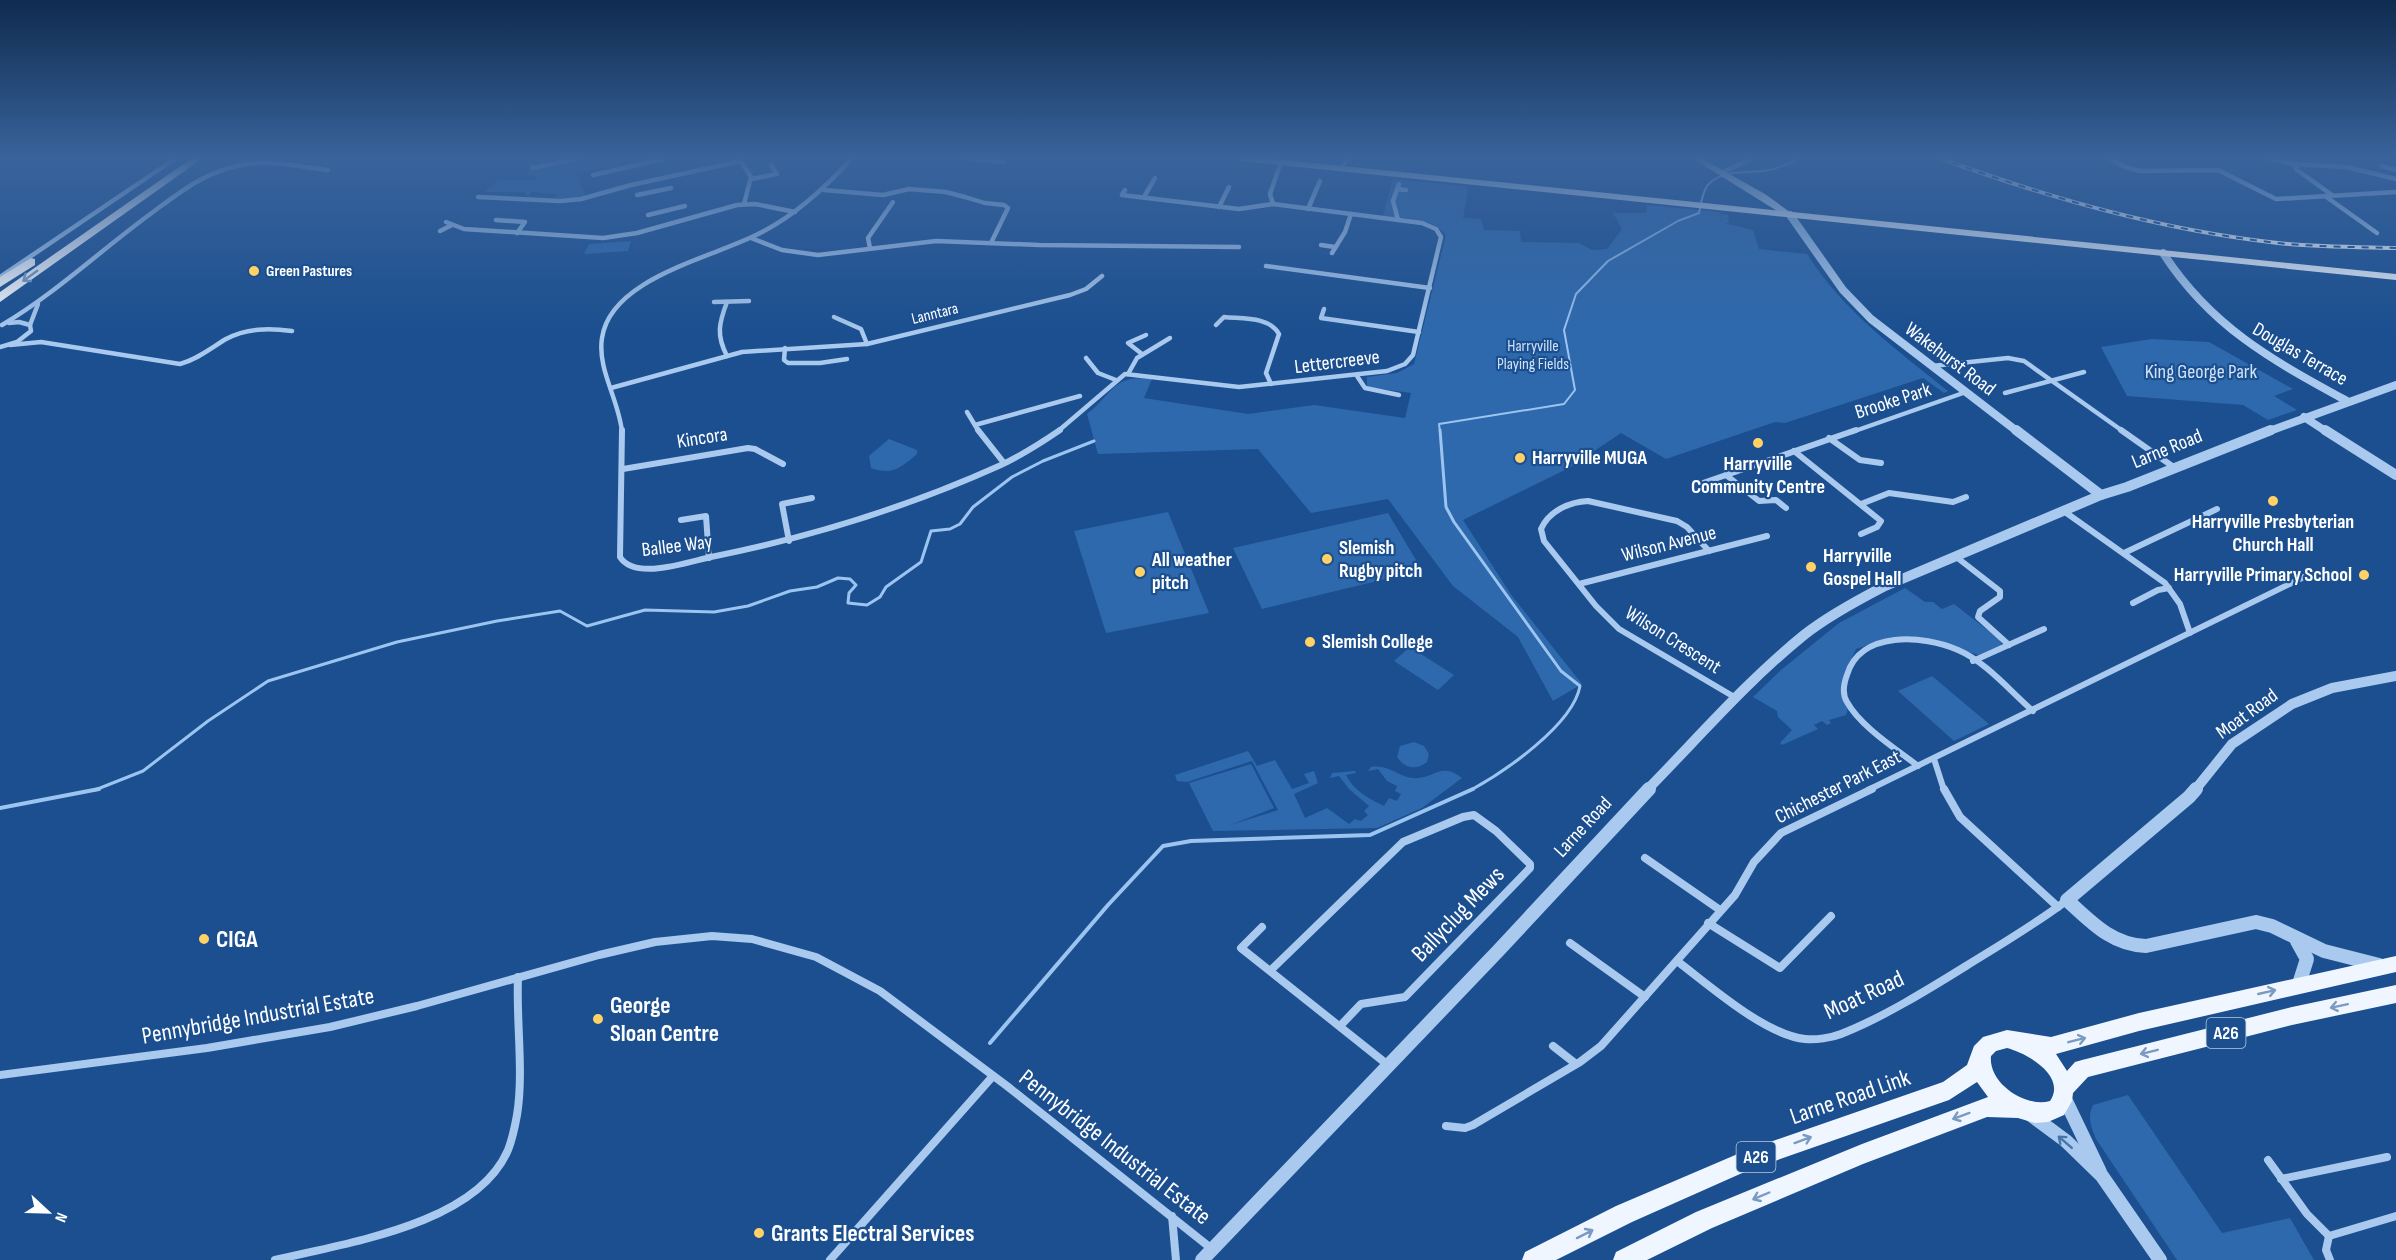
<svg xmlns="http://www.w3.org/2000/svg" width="2396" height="1260" viewBox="0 0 2396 1260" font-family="'Sofia Sans Condensed',sans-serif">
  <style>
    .green { fill: #2e69ad }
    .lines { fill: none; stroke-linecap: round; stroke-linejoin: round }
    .stream-far2 { stroke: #9cc4f0; stroke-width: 2 }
    .stream-far1 { stroke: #9cc4f0; stroke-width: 3 }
    .stream { stroke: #9cc4f0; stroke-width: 4 }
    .pedestrian { stroke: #a9c9ee; stroke-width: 4 }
    .minor-far2 { stroke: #a9c9ee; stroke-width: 4.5 }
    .minor-far1 { stroke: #a9c9ee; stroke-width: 6 }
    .minor { stroke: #a9c9ee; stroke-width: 8 }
    .tertiary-far2 { stroke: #a9c9ee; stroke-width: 8 }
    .tertiary-far1 { stroke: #a9c9ee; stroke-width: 10 }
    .tertiary { stroke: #a9c9ee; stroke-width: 14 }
    .secondary { fill: #d6e6fa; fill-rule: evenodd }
    .primary { fill: #f0f6ff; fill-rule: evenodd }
    .trunk { fill: #f8faff; fill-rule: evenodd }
    .rail-casing { stroke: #fff; stroke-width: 4 }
    .rail { stroke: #1b4f8f; stroke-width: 2; stroke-dasharray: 7; stroke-linecap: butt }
    .oneway { stroke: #7e9cc1 }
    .oneway2 { stroke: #7b9ac1 }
    .oneway3 { stroke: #4674ac }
    .poi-dot { fill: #ffd166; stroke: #1b4f8f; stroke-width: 2 }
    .labels { text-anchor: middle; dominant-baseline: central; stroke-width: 4.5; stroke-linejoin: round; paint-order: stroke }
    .far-poi-label { font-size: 16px; font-weight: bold; fill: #fff; stroke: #1b4f8f; text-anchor: start }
    .far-street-label { font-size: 16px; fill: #fff; stroke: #1b4f8f }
    .far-park-label { font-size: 16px; fill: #cfe3fa; stroke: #1b4f8f }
    .shield { fill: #1b4f8f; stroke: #bbcadd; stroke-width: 1.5 }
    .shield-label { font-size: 18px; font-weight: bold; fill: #fff }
    .street-label { font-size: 20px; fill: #fff; stroke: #1b4f8f }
    .park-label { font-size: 20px; fill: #cfe3fa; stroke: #1b4f8f }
    .poi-label { font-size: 20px; font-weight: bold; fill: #fff; stroke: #1b4f8f; text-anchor: start }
    .near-street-label { font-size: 24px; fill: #fff; stroke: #1b4f8f }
    .near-poi-label { font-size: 24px; font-weight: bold; fill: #fff; stroke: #1b4f8f; text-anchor: start }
  </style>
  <rect width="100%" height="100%" fill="#1b4f8f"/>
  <g class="green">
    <path d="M 590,158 L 649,158 L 619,164 L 619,168 L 610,166 L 577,174 L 586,197 L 555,198 L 558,194 L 532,192 L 527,196 L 525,195 L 526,192 L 485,192 L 498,180 L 537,180 L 537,177 L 524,173 Z"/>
    <path d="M 1393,179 L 1465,186 L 1468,190 L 1463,218 L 1481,219 L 1484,230 L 1520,231 L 1521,242 L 1579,243 L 1592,250 L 1607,249 L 1622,229 L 1613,213 L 1646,213 L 1647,205 L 1720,212 L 1722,223 L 1721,214 L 1728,215 L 1729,223 L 1724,223 L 1753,230 L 1759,249 L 1807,254 C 1843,311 1896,349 1948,391 L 1944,393 L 1923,378 L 1785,423 L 1775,422 L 1666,459 L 1621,433 L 1569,468 L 1463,520 L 1512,596 L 1582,684 L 1553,701 L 1518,637 L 1453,586 L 1388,499 L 1311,513 L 1258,449 L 1098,454 L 1087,414 C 1114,393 1112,374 1152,379 L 1144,398 L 1248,414 L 1314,405 L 1405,418 L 1411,393 L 1367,387 L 1367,377 L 1397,373 L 1414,364 L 1446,235 C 1432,217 1405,219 1383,216 Z"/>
    <path d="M 631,241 L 628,251 L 584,254 L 589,244 Z"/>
    <path d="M 2151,339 L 2209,342 L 2293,389 L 2274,396 L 2297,410 L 2268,420 L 2243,405 L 2127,396 L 2101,347 Z"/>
    <path d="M 889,439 L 917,450 L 917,454 C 902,467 892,476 871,468 L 869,456 Z"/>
    <path d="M 1168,512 L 1209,613 L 1106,633 L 1074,531 Z"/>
    <path d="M 1388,513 L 1422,570 L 1262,609 L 1233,548 Z"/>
    <path d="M 1905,588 L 1925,602 L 1933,602 L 1942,609 L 1954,604 L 1999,639 L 2002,645 L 1979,655 L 1947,646 L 1885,639 L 1856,649 C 1850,662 1845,672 1843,686 C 1842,696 1851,705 1846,715 L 1829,720 L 1831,723 L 1827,725 L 1822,721 L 1814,725 L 1818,729 L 1782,745 L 1780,743 L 1792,730 L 1778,717 L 1777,711 L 1753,697 L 1781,670 L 1839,623 Z"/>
    <path d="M 1410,647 L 1454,675 L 1438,690 L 1394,661 Z"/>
    <path d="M 1932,676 L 1989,724 L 1954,741 L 1898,691 Z"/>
    <path d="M 1414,742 L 1424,746 L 1429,754 L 1427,762 C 1416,771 1404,768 1397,757 L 1400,746 Z"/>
    <path d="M 1248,751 L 1257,766 L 1275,760 L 1292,789 L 1309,783 L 1304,774 L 1314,771 L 1318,783 L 1294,794 L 1305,818 L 1327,808 L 1349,824 L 1355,819 L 1361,821 L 1368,815 L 1364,811 L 1369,806 L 1349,789 L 1339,776 L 1330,778 L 1332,773 L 1355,771 L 1356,773 L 1346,775 C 1353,790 1369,799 1384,806 L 1389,798 L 1397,801 L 1401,794 L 1395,791 L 1397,786 L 1387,781 L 1378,769 L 1368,771 L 1371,767 C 1388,764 1397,776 1412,778 C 1435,780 1439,761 1462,778 L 1422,808 L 1377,828 L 1213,831 L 1189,783 L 1251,764 L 1274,808 L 1230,825 L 1278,810 L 1252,761 L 1187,782 L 1177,781 L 1175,775 Z"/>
    <path d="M 2128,1095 L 2222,1233 L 2290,1218 L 2314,1260 L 2177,1260 L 2096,1139 C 2091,1127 2087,1117 2093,1105 Z"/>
  </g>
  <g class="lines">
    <path class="stream-far2" d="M 1440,432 L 1439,424 L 1564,404 L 1575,390 L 1564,330 L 1576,294 L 1608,261 L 1678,221 L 1699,213 C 1701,204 1702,194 1707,186 C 1721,168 1751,174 1770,170 C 1781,167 1791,163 1801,158"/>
    <g class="stream-far1">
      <path d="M 1440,430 L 1446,507 L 1454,522 L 1561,671 L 1580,686 C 1573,725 1504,772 1471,790"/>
      <path d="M 95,790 L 143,771 L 208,721 L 268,681 L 397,642 L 497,621 L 560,611 L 587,626 L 645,610 L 714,612 L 748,606 L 790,591 L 817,587 L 838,578 L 850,579 L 856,585 L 849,593 L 848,603 L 867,605 L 880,597 L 886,587 L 921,562 L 931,531 L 950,529 L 960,524 L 973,507 L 1012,477 L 1043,461 L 1094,441"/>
    </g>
    <g class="stream">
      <path d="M 0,808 L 99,789"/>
      <path d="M 990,1043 L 1108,905 L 1163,846 L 1191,841 L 1370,835 L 1473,789"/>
    </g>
    <path class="pedestrian" d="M 965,197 L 985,203"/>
    <g class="minor-far2">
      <path d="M 739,158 L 751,177 L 744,204"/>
      <path d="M 965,158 L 1003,162"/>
      <path d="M 2109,158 L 2125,167 L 2140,171 L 2218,170 L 2276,199 L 2396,192"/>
      <path d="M 2268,158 L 2294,164"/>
      <path d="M 2382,166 L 2396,170"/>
      <path d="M 532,168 L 581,158"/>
      <path d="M 1340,168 L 1349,158"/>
      <path d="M 1723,172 L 1753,158"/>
      <path d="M 593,175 L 663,159"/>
      <path d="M 751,179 L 777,174 L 771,165"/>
      <path d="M 1397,189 L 1406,190"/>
      <path d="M 824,190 L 883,195 L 909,189 L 946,192 L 965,197"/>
      <path d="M 1125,190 L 1122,195 L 1239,209 L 1273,204"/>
      <path d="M 637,195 L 671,188"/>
      <path d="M 2332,195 L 2297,170 L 2294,164 L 2347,167 L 2396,179"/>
      <path d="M 2325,196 L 2377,233"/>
      <path d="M 478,197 L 560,201 L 581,199 L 631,185 L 741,161"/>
      <path d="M 1144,197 L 1155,178"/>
      <path d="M 985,203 L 1004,205 L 1008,208 L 991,243"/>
      <path d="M 1273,204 L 1270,194 L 1281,162"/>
      <path d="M 1219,207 L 1229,187"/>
      <path d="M 1308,209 L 1320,181"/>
      <path d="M 648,215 L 685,206"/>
      <path d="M 496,220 L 525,222 L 517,233"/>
      <path d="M 1398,220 L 1393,201 L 1399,184"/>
      <path d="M 446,222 L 464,229 L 603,238 L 637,233 L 737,205 L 755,204 L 795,212"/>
      <path d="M 440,231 L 452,225"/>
      <path d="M 751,238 L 782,250 L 818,255 L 936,241 L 1039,245 L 1239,247"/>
      <path d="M 1321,245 L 1335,247"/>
      <path d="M 870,248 L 868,238 L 893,202"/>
      <path d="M 1332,253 L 1345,232 L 1351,214"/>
      <path d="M 1266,266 L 1430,288"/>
      <path d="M 0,277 L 176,158"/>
      <path d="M 714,302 L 749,301"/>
      <path d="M 727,302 C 719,323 716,335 727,356"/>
      <path d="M 1324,309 L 1321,318 L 1419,332"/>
      <path d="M 834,317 L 861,329 L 867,344"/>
      <path d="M 2,325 C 56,293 102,249 153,212 C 184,189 206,171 246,164 C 272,160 302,167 328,170"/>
      <path d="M 30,325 L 38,304"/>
      <path d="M 1216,325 L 1224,317 C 1242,319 1269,316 1279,334 L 1266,373 L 1271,384"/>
      <path d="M 10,345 L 41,342 L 180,364 C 198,359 211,348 226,339 C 247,328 269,328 292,331"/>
      <path d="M 0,347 L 17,342 L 31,331 L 30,325 L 19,322 L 9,323"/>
      <path d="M 785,348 L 784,360 L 788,363 L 820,363 L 847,359"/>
      <path d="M 1142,354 L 1128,343 L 1146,335"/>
      <path d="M 1086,358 L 1098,373 L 1116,380"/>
      <path d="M 1932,366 L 2008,358 L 2024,361 L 2124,432"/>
      <path d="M 1128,374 L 1137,358 L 1170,338"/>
      <path d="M 1357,376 L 1365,388 L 1399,395"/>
      <path d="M 611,388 L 742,352 L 867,344 L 1070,295 L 1086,289 L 1102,276"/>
      <path d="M 2005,393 L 2084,372"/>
      <path d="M 967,412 L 979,432"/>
      <path d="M 975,425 L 1080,396"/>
      <path d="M 622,432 C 619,400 597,369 602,338 C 611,276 718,257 764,231 C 798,213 826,187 852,158"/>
      <path d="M 1057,432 L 1125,374 L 1239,387 L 1387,371 L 1405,364 L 1413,355 L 1441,237 L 1436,229 L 1422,223 L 1273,204"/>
      <path d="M 1852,432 L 1966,392"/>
    </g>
    <g class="minor-far1">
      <path d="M 622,430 L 620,557 C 635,581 688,562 711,557 C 811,537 908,507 1001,465 C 1022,455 1041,443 1060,430"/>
      <path d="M 978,430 L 1004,463"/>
      <path d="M 2121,430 L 2175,468"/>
      <path d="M 1829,438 L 1860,460 L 1881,463"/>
      <path d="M 1794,451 L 1881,521 L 1877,527 L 1861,534"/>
      <path d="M 623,469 L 748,448 L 755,449 L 783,464"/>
      <path d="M 1726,475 L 1759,501 L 1776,500 L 1786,508"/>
      <path d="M 1703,483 L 1856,430"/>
      <path d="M 1861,504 L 1889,493 L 1953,502 L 1966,497"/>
      <path d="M 2065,512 L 2165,583 L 2180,604 L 2190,633"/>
      <path d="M 681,520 L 706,516 L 709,558"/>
      <path d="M 789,541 L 782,504 L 812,498"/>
      <path d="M 1709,551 L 1687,527 L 1677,521 L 1588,501 C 1569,502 1549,511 1541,529 L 1544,541 L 1596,606 L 1619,629 L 1736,698"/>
      <path d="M 2124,553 L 2217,509"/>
      <path d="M 1955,556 L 2000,591 L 2000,597 L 1980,611 L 1978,617 L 2009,645"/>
      <path d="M 1579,584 L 1767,536"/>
      <path d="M 2133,603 L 2158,590 L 2169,588"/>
      <path d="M 1973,661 L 2044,629"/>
      <path d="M 1934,759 L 1944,790"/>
      <path d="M 1918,766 C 1896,749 1860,726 1847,702 C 1842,694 1844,683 1847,675 C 1860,630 1924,635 1958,650 C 1986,662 2010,691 2033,711"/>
      <path d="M 1868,790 L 2308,575"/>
    </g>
    <g class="minor">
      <path d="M 1944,789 L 1960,817 L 2058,907"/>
      <path d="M 1645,858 L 1720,910"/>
      <path d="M 1708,923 L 1780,968 L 1831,916"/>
      <path d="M 1262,927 L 1241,948 L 1388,1065"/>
      <path d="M 1570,943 L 1645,997"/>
      <path d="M 1677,961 C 1709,985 1765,1035 1805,1039 C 1816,1040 1831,1038 1841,1034 C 1882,1018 1929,989 1966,966 C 2000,945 2034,925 2066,901"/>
      <path d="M 1271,970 L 1403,842 L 1463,817 L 1474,815 L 1496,831 L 1530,864 L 1530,868 L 1405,997 L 1361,1004 L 1341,1025"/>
      <path d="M 1553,1046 L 1576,1064"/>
      <path d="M 0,1075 L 207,1048 L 330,1027 L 417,1006 L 599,955 L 655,942 L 712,936 L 752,939 L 816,957 L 880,991 L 1007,1086 L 1212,1249"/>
      <path d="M 1446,1126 L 1465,1128 L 1473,1125 L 1580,1062 L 1601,1046 L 1735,895 L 1754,862 L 1781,833 L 1872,789"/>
      <path d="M 2268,1160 L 2307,1214 L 2329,1236"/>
      <path d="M 2281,1179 L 2387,1157"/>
      <path d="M 1172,1216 L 1176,1260"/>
      <path d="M 2329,1236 L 2396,1216"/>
      <path d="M 2329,1236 L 2326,1250 L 2330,1260"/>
      <path d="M 275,1260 C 345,1243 476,1225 508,1150 C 512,1140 515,1126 517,1115 C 524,1073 516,1020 518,977"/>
      <path d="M 830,1260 L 993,1076"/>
    </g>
    <g class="tertiary-far2">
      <path d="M 1790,215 L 1843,290 L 1871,319 L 2018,432"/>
      <path d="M 2163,253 C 2211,327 2272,360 2347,401"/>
      <path d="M 2304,417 L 2327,432"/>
      <path d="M 2267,432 L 2396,385"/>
    </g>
    <g class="tertiary-far1">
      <path d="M 2016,430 L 2101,495"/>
      <path d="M 2325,430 L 2396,475"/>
      <path d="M 1647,790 C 1698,738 1747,681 1804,635 C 1828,616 1856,601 1883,587 L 2101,495 L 2127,487 L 2271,430"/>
      <path d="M 2195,790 L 2232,744 L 2292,704 L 2332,688 L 2396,676"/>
    </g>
    <g class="tertiary">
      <path d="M 2196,789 L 2189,797 L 2067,900 C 2091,922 2112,945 2146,946 L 2256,922 L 2272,926 L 2324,951 L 2379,965"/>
      <path d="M 2297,941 L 2307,959 L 2299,984"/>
      <path d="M 2064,1097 L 2100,1172"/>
      <path d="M 2031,1115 L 2066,1141 L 2102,1176 L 2160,1260"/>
      <path d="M 1202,1260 L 1498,951 L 1649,789"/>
    </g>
    <path class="secondary" d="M 1692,158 L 1701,158 L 1765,194 L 1794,215 L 1787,217 Z"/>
    <g class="primary">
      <path d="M 1237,158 L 1266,158 L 2396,274 L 2396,280 L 1242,161 Z"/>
      <path d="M 2396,956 L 2396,972 L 2139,1031 L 2056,1054 L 2067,1071 L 2075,1062 L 2082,1060 L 2292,1007 L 2396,985 L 2396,1003 L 2292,1025 L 2088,1077 L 2073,1093 L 2072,1101 L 2064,1115 L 2048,1122 L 2035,1123 L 2018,1118 L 1987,1117 L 1863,1164 L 1712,1228 L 1647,1260 L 1613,1260 L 1616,1252 L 1696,1212 L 1862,1144 L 1988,1097 L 1977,1082 L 1949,1100 L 1749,1170 L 1632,1222 L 1556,1260 L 1522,1260 L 1525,1252 L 1616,1206 L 1747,1150 L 1943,1082 L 1967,1065 L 1974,1046 L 1983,1037 L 1990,1035 L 2007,1030 L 2051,1037 L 2139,1013 ZM 2007,1048 C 2027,1053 2067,1076 2050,1101 C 2025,1108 1988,1083 1991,1056 L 1996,1051 Z"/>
    </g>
    <g class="trunk">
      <path d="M 192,158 L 203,158 L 0,302 L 0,292 Z"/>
      <path d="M 31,258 L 35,259 L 35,265 L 0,287 L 0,277 Z"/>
    </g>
    <g class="rail-casing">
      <path id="rail" d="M 1939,158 C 2049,198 2161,230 2278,243 C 2317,247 2357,247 2396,248"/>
    </g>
    <use href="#rail" class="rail"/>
  </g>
  <defs><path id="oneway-shaft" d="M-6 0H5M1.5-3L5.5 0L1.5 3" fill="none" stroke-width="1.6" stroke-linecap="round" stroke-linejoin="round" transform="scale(1.5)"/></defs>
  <use class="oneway" href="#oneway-shaft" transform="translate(30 276) rotate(144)"/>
  <g class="oneway2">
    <use href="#oneway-shaft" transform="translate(2267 992) rotate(-13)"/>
    <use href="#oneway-shaft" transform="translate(2339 1006) rotate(168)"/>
    <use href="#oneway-shaft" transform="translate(2077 1040) rotate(-14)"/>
    <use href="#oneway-shaft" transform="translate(2149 1052) rotate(166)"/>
    <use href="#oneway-shaft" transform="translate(1961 1116) rotate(160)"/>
    <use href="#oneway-shaft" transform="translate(1803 1140) rotate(-20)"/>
    <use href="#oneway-shaft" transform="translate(1761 1196) rotate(157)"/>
    <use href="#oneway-shaft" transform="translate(1585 1234) rotate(-27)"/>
  </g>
  <use class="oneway3" href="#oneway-shaft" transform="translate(2065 1142) rotate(-139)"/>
  <linearGradient id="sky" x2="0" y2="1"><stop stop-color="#0f2b4f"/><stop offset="0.47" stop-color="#39639b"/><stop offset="1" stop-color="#39639b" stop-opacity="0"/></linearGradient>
  <rect width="2396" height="334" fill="url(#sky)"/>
  <g class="poi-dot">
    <circle cx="254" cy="271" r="6"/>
    <circle cx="1758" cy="443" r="6"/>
    <circle cx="1520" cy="458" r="6"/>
    <circle cx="2273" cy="501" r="6"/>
    <circle cx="1327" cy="559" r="6"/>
    <circle cx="1811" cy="567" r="6"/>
    <circle cx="1140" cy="572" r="6"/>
    <circle cx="2364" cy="575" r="6"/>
    <circle cx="1310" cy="642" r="6"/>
    <circle cx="204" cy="939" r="6"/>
    <circle cx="598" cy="1019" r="6"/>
    <circle cx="759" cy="1233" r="6"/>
  </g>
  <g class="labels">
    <g class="far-poi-label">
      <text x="266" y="271">Green Pastures</text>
    </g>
    <g class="far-street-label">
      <text transform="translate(935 314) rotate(-14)">Lanntara</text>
    </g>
    <g class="far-park-label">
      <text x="1533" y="346">Harryville<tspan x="1533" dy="18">Playing Fields</tspan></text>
    </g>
    <g class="shield">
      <rect x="2206.5" y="1018" width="39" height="30" rx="4.5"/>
      <rect x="1736.5" y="1142" width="39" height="30" rx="4.5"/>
    </g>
    <g class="shield-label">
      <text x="2226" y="1033">A26</text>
      <text x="1756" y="1157">A26</text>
    </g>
    <g class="street-label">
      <text transform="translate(2300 354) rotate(30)">Douglas Terrace</text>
      <text transform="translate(1950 359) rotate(37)">Wakehurst Road</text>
      <text transform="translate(1337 362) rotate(-7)">Lettercreeve</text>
      <text transform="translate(1893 401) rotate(-18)">Brooke Park</text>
      <text transform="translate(702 438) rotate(-9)">Kincora</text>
      <text transform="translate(2167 449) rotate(-22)">Larne Road</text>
      <text transform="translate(1669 544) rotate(-14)">Wilson Avenue</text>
      <text transform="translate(677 546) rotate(-7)">Ballee Way</text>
      <text transform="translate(1673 640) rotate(32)">Wilson Crescent</text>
      <text transform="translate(2247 714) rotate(-36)">Moat Road</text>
      <text transform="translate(1838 787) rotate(-27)">Chichester Park East</text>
      <text transform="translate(1583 827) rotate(-47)">Larne Road</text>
    </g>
    <g class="park-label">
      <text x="2201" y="372">King George Park</text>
    </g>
    <g class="poi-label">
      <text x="1532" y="458">Harryville MUGA</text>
      <text x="1758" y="464" text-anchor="middle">Harryville<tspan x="1758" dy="23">Community Centre</tspan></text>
      <text x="2273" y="522" text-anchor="middle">Harryville Presbyterian<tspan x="2273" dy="23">Church Hall</tspan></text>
      <text x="1339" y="548">Slemish<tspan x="1339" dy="23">Rugby pitch</tspan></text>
      <text x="1823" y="556">Harryville<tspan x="1823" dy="23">Gospel Hall</tspan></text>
      <text x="1152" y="560">All weather<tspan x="1152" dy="23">pitch</tspan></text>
      <text x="2352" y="575" text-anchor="end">Harryville Primary School</text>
      <text x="1322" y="642">Slemish College</text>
    </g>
    <g class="near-street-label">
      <text transform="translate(1458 914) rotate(-46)">Ballyclug Mews</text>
      <text transform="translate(1864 995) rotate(-25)">Moat Road</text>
      <text transform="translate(258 1016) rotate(-10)">Pennybridge Industrial Estate</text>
      <text transform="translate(1850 1097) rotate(-19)">Larne Road Link</text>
      <text transform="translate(1115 1147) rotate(38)">Pennybridge Industrial Estate</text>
    </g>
    <g class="near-poi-label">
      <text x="216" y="939">CIGA</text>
      <text x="610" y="1005">George<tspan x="610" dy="28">Sloan Centre</tspan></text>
      <text x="771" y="1233">Grants Electral Services</text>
    </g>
  </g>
  <g transform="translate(48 1212) rotate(112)" stroke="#1b4f8f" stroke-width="4.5" paint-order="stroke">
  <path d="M0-4.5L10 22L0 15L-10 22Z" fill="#ffffff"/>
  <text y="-9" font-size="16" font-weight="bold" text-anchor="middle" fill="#ffffff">N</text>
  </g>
</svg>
